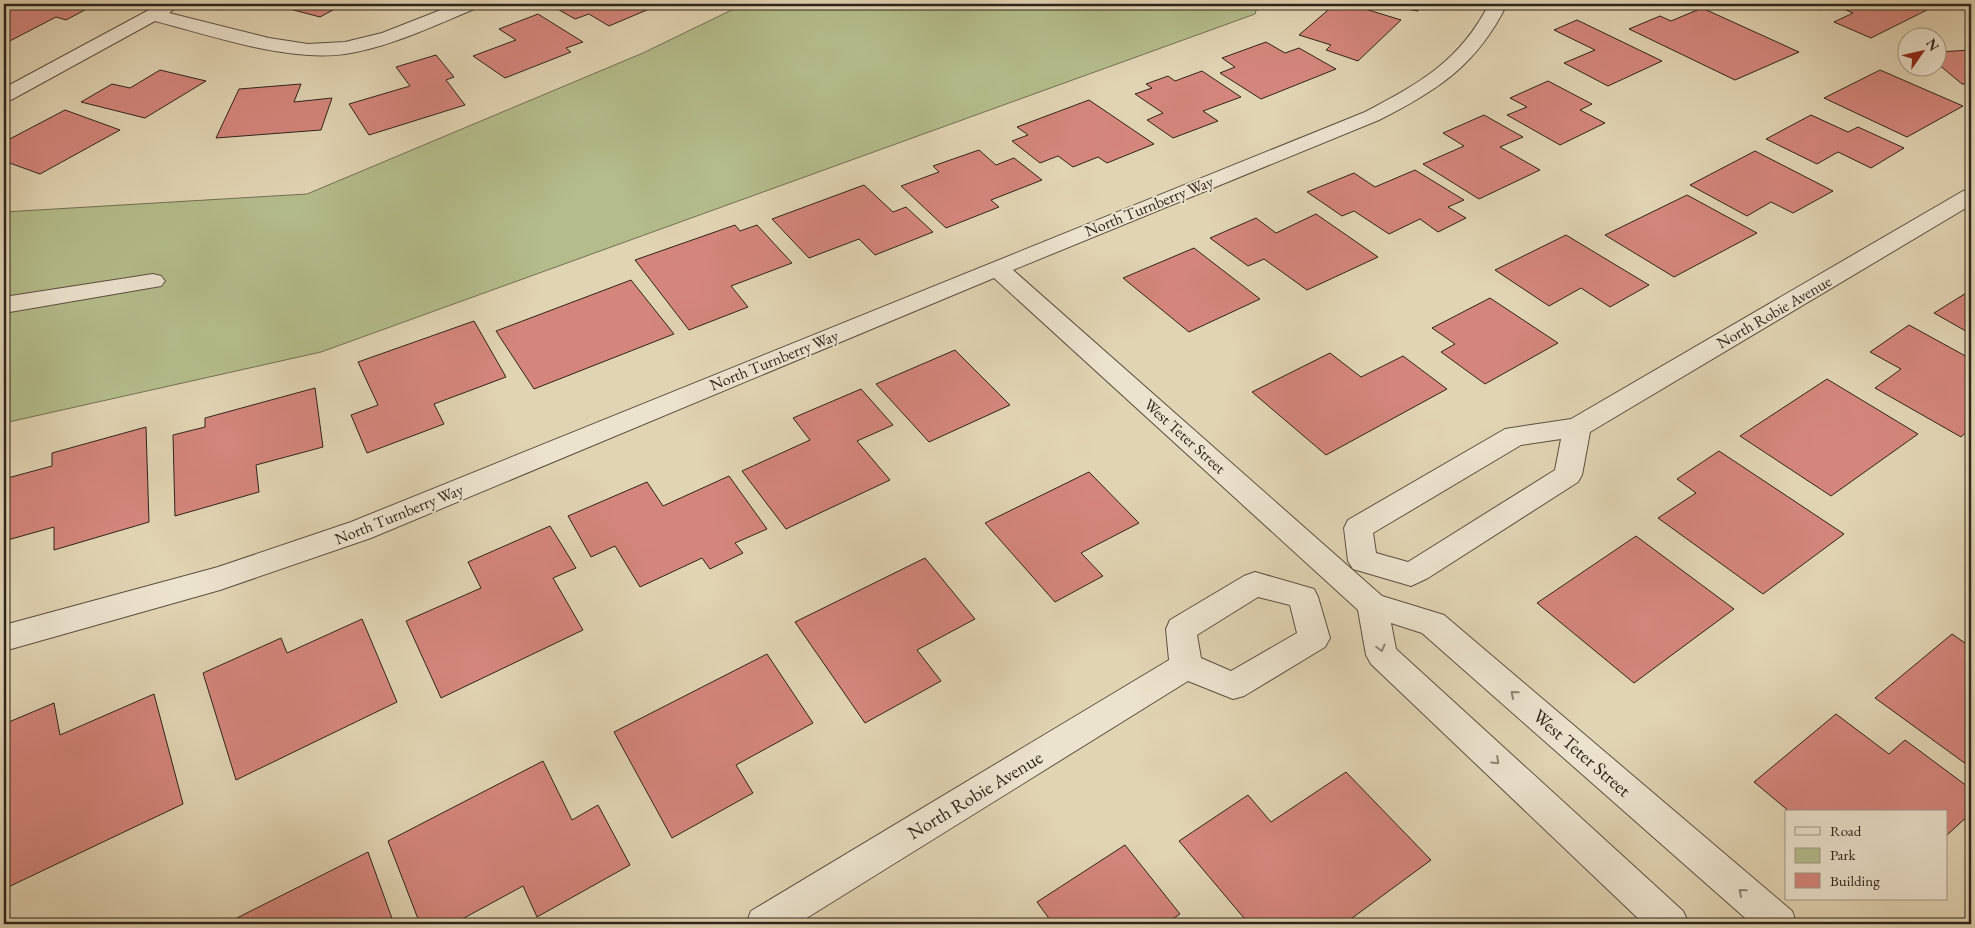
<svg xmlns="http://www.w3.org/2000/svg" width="1975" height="928" viewBox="0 0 1975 928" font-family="'EB Garamond',serif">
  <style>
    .green { fill: #b4bc8b; stroke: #727054 }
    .building { fill: #d4867c; stroke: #2f241c }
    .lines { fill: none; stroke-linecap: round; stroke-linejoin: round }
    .minor-casing { stroke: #5c5042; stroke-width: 2 }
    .minor { fill: #ece3ce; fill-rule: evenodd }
    .oneway { stroke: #8e8475 }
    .labels { text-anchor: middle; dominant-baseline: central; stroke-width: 4; stroke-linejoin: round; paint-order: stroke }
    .street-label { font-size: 16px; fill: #2f241c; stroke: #ece3ce }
    .near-street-label { font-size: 19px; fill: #2f241c; stroke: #ece3ce }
  </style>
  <rect width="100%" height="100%" fill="#e1d4b3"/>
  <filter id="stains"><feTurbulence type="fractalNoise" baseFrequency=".004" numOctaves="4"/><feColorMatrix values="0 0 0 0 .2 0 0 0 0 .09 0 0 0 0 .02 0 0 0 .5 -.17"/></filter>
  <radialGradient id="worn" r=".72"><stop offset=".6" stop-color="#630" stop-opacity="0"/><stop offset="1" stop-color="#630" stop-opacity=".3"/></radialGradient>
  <path class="green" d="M 744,4 L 1258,4 L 1255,14 L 321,352 L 4,423 L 4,212 L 307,194 L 643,53 Z"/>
  <g class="building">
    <path d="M 17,4 L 96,4 L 66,20 L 56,17 L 4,44 L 4,10 Z"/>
    <path d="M 271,4 L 344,4 L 320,17 Z"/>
    <path d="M 561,4 L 661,4 L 609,26 L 589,14 L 575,19 L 554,7 Z"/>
    <path d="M 1335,4 L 1349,4 L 1401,20 L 1358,61 L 1326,50 L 1331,45 L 1299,35 Z"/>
    <path d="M 1376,4 L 1420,4 L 1418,11 Z"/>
    <path d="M 1807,4 L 1921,4 L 1931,8 L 1871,38 L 1834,22 L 1853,13 L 1832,4 L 1821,10 Z"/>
    <path d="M 1702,8 L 1799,52 L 1735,80 L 1629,29 L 1660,16 L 1671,21 Z"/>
    <path d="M 538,14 L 583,42 L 566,48 L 571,52 L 505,78 L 473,56 L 516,40 L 499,29 Z"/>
    <path d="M 1577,20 L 1662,61 L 1608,86 L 1564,63 L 1595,50 L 1554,30 Z"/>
    <path d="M 1266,42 L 1285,53 L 1299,48 L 1336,69 L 1261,99 L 1220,73 L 1235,67 L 1222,58 Z"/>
    <path d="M 1971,50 L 1971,84 L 1962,84 L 1938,64 L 1938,52 Z"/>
    <path d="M 436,55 L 454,77 L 446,80 L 465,105 L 369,135 L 349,104 L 410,86 L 396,67 Z"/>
    <path d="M 160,70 L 206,81 L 145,118 L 81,102 L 112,84 L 130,88 Z"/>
    <path d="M 1880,70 L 1963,106 L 1907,137 L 1824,98 Z"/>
    <path d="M 1202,71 L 1241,97 L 1203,111 L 1218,121 L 1173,138 L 1147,120 L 1163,113 L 1135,94 L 1152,88 L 1146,84 L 1168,76 L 1175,81 Z"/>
    <path d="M 1548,81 L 1592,104 L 1580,110 L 1605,123 L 1560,145 L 1507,115 L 1527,107 L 1510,98 Z"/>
    <path d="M 301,84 L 294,102 L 332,98 L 321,130 L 216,138 L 239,89 Z"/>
    <path d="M 1089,100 L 1154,144 L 1107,163 L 1098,157 L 1073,167 L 1058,156 L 1040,163 L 1012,141 L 1028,135 L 1017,127 Z"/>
    <path d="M 65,110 L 120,130 L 40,174 L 4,161 L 4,142 Z"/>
    <path d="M 1484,115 L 1523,137 L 1500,147 L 1540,170 L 1479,199 L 1423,164 L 1464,146 L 1443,133 Z"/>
    <path d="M 1811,115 L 1848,132 L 1858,127 L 1904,148 L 1871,168 L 1838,152 L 1817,164 L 1766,139 Z"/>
    <path d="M 979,150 L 996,165 L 1014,158 L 1042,180 L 991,200 L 999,207 L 946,228 L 901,186 L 939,172 L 933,166 Z"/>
    <path d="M 1755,151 L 1833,191 L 1793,213 L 1771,202 L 1747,216 L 1690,185 Z"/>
    <path d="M 1415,170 L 1464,200 L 1448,207 L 1466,218 L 1438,232 L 1420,219 L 1389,234 L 1354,211 L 1342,216 L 1307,192 L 1354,173 L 1375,187 Z"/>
    <path d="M 864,185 L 893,212 L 906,207 L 933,232 L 875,255 L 859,239 L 809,258 L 772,219 Z"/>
    <path d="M 1687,195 L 1757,233 L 1674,277 L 1605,235 Z"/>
    <path d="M 1316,214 L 1378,257 L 1307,290 L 1264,259 L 1248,266 L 1210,238 L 1256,218 L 1276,233 Z"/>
    <path d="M 735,225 L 740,231 L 757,225 L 792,263 L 731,286 L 748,307 L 689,330 L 635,260 Z"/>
    <path d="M 1566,235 L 1649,285 L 1610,307 L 1581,288 L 1549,306 L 1495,270 Z"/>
    <path d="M 1194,248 L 1260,299 L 1189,332 L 1123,278 Z"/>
    <path d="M 631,280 L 674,334 L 534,389 L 496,331 Z"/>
    <path d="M 1971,290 L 1971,334 L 1934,313 Z"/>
    <path d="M 1490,298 L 1558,343 L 1485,384 L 1441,352 L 1455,344 L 1432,328 Z"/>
    <path d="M 474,321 L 506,377 L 434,404 L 444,424 L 367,453 L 351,415 L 378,405 L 358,362 Z"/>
    <path d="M 1909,325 L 1971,359 L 1971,369 L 1967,372 L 1971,374 L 1971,428 L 1961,437 L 1875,388 L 1901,369 L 1870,352 Z"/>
    <path d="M 955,350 L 1010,405 L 929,442 L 876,384 Z"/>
    <path d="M 1330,353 L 1361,377 L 1403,356 L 1447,389 L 1326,455 L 1252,392 Z"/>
    <path d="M 1827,379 L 1918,434 L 1831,496 L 1740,436 Z"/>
    <path d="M 315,388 L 323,447 L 256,465 L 259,492 L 175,516 L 173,435 L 205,427 L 205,418 Z"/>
    <path d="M 861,389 L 893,425 L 857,441 L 890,480 L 786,529 L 742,471 L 810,440 L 793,418 Z"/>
    <path d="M 146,427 L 149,522 L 54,550 L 54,527 L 4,541 L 4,479 L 52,466 L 52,453 Z"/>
    <path d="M 1719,451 L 1844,534 L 1763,594 L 1658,518 L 1696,493 L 1677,479 Z"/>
    <path d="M 1089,472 L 1139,523 L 1081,553 L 1103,576 L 1055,602 L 985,523 Z"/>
    <path d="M 729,476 L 767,529 L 735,543 L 743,553 L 710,569 L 702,558 L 640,587 L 615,546 L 591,557 L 568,516 L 647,482 L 663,506 Z"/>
    <path d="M 550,526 L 576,568 L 553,578 L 583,630 L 441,698 L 406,621 L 481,588 L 468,562 Z"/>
    <path d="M 1636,536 L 1734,609 L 1634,683 L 1537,603 Z"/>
    <path d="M 925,558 L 975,619 L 917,650 L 941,681 L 865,723 L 795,622 Z"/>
    <path d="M 362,619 L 397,702 L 236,780 L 203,673 L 281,638 L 287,653 Z"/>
    <path d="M 1952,634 L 1971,647 L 1971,759 L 1966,764 L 1875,698 Z"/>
    <path d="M 767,654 L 813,723 L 736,765 L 753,793 L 672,838 L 614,732 Z"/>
    <path d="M 154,694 L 183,804 L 4,889 L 4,724 L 54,703 L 60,735 Z"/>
    <path d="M 1836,714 L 1889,754 L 1905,740 L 1971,789 L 1971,813 L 1946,836 L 1946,812 L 1790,812 L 1754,782 Z"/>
    <path d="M 543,761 L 572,820 L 598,805 L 630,865 L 537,917 L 523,886 L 453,924 L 420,924 L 388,841 Z"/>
    <path d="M 1346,772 L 1431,860 L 1344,924 L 1249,924 L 1179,841 L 1248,795 L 1271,822 Z"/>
    <path d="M 1125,845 L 1180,914 L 1165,924 L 1053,924 L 1037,902 Z"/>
    <path d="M 368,852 L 394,924 L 225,924 Z"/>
  </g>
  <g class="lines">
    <g class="minor-casing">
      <g id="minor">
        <path d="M 160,4 L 176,4 L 178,6 L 169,13 L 269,38 L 308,44 L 345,42 L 382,33 L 456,4 L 480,4 L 477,8 C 435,25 391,47 345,54 C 286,62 213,36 155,21 L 11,100 L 4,102 L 4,88 Z"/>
        <path d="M 1489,4 L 1507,4 C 1477,65 1438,90 1379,120 L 1013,270 L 1382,596 L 1444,615 L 1792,911 L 1797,924 L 1752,924 L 1422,633 L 1391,623 L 1396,649 L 1683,911 L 1689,924 L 1644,924 L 1371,664 L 1366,655 L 1358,610 L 994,278 L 371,538 L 220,590 L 4,651 L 4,625 L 218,567 L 351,522 L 1365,112 C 1420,83 1460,61 1489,4 Z"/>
        <path d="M 1971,189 L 1971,205 L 1590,432 L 1582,475 L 1578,482 L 1428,578 L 1411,586 L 1353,569 L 1348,561 L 1344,528 L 1348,520 L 1505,429 L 1571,419 L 1963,191 ZM 1561,439 L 1555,470 L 1408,562 L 1376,553 L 1373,533 L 1521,445 Z"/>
        <path d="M 153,274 L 161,276 L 165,281 L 161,286 L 4,313 L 4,297 Z"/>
        <path d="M 1255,572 L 1314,589 L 1318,597 L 1330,638 L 1325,647 L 1244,696 L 1233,699 L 1188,681 L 797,924 L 746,924 L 751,911 L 1169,660 L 1166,629 L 1170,620 L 1244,576 ZM 1258,597 L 1290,605 L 1297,633 L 1231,671 L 1201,658 L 1197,635 Z"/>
      </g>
    </g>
    <use href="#minor" class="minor"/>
  </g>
  <defs><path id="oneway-chevron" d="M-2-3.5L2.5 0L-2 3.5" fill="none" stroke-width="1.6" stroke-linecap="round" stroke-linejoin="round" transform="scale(1.25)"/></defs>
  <g class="oneway">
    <use href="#oneway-chevron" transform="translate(1381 648) rotate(75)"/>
    <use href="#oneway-chevron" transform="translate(1514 694) rotate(-139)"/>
    <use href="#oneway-chevron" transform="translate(1496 761) rotate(43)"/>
    <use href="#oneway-chevron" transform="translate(1742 892) rotate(-139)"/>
  </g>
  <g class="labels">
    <g class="street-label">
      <text transform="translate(1149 206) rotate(-22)">North Turnberry Way</text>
      <text transform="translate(1774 312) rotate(-30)">North Robie Avenue</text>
      <text transform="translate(774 360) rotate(-22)">North Turnberry Way</text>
      <text transform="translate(1185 436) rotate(42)">West Teter Street</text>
      <text transform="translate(399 514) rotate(-22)">North Turnberry Way</text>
    </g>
    <g class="near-street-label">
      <text transform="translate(1582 753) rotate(41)">West Teter Street</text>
      <text transform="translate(975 795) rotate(-31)">North Robie Avenue</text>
    </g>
  </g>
  <rect width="1975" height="928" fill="none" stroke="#e1d4b3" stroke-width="20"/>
  <rect x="5" y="5" width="1965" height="918" fill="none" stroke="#2f241c" stroke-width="2.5"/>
  <rect x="10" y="10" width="1955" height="908" fill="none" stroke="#2f241c"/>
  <rect x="1785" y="810" width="162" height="90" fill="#ece3ce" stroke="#a09787"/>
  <rect x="1795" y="827" width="25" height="8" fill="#ece3ce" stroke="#a09787"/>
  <text x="1830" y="836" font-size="15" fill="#2f241c">Road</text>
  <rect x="1795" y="848" width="25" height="15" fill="#b4bc8b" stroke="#a09787"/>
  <text x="1830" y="860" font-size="15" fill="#2f241c">Park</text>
  <rect x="1795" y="873" width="25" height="15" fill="#d4867c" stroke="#a09787"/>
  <text x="1830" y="886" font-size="15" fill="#2f241c">Building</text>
  <g transform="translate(1922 52) rotate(56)"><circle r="24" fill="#ece3ce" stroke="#a09787"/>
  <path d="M0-4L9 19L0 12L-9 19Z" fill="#8f2418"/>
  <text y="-8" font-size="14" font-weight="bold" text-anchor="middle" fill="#2f241c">N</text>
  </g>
  <rect width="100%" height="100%" filter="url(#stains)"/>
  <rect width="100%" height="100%" fill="url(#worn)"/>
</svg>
